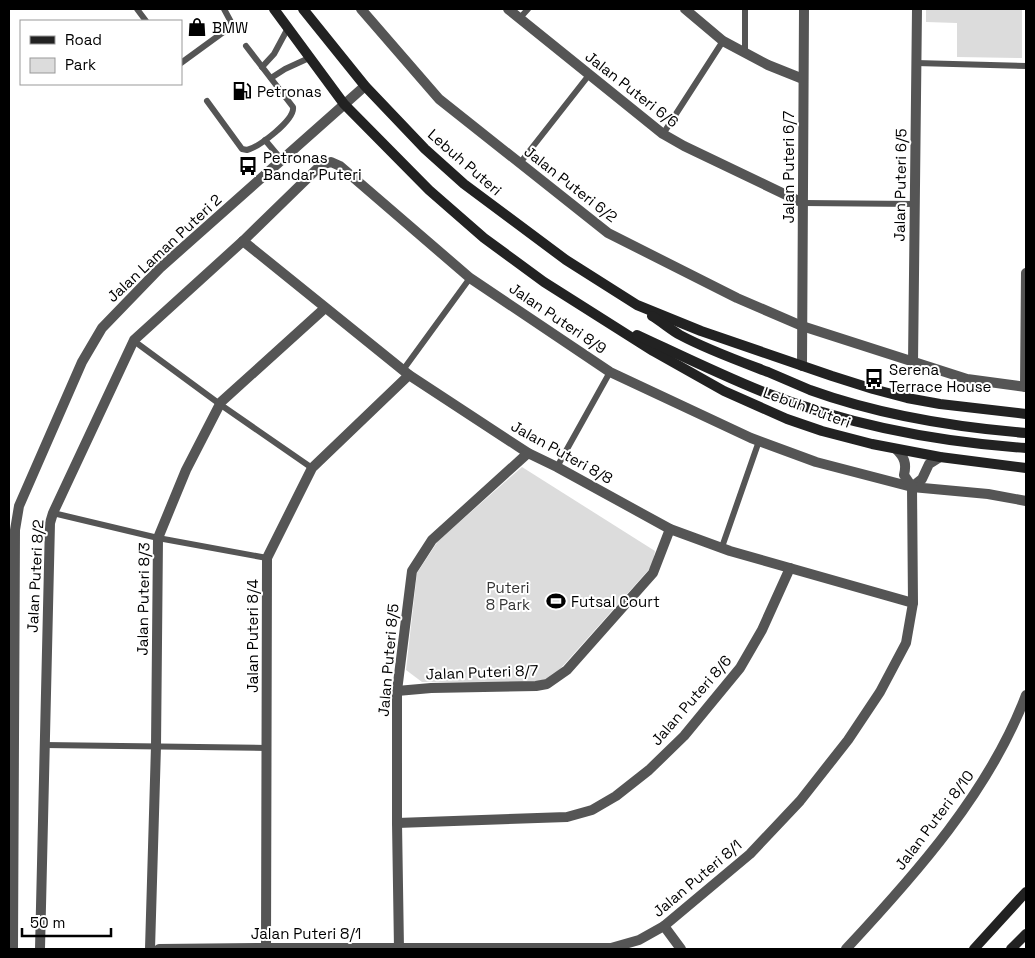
<svg xmlns="http://www.w3.org/2000/svg" width="1035" height="958" viewBox="0 0 1035 958" font-family="'Space Grotesk',sans-serif">
  <style>
    .green { fill: #dcdcdc }
    .lines { fill: none; stroke-linecap: round; stroke-linejoin: round }
    .service { stroke: #555; stroke-width: 6 }
    .minor { stroke: #555; stroke-width: 10 }
    .secondary { stroke: #222; stroke-width: 10 }
    .labels { text-anchor: middle; dominant-baseline: central; stroke-width: 4; stroke-linejoin: round; paint-order: stroke }
    .poi-label { font-size: 15px; fill: #000; stroke: #fff; text-anchor: start }
    .street-label { font-size: 15px; fill: #000; stroke: #fff }
    .park-label { font-size: 15px; fill: #333; stroke: #fff }
  </style>
  <rect width="100%" height="100%" fill="#fff"/>
  <g class="green">
    <path d="M 926,9 L 1022,9 L 1022,58 L 957,57 L 957,23 L 926,22 Z"/>
    <path d="M 522,467 L 655,551 L 652,566 L 553,677 L 531,683 L 422,682 L 406,670 L 417,573 L 438,541 Z"/>
  </g>
  <g class="lines">
    <g class="service">
      <path d="M 137,9 L 146,21"/>
      <path d="M 745,9 L 745,52"/>
      <path d="M 519,19 L 528,9"/>
      <path d="M 181,63 L 229,28 L 231,22 L 224,9"/>
      <path d="M 916,63 L 1026,66"/>
      <path d="M 262,67 L 274,54 L 288,28"/>
      <path d="M 271,78 L 285,69 L 309,58"/>
      <path d="M 207,101 L 242,149 L 247,150 C 259,147 295,120 293,107 L 246,46"/>
      <path d="M 663,134 L 723,41"/>
      <path d="M 265,140 L 281,159"/>
      <path d="M 520,163 L 589,75"/>
      <path d="M 803,203 L 915,204"/>
      <path d="M 134,341 L 221,405 L 312,468"/>
      <path d="M 403,370 L 470,278"/>
      <path d="M 557,467 L 610,372"/>
      <path d="M 53,513 L 158,538 L 267,558"/>
      <path d="M 722,547 L 759,441"/>
      <path d="M 44,745 L 267,748"/>
    </g>
    <g class="minor">
      <path d="M 361,9 L 439,99 L 608,233 L 737,298 L 802,326 L 967,379 L 1026,387"/>
      <path d="M 508,9 L 663,134 L 684,146 L 803,203"/>
      <path d="M 685,9 L 723,41 L 768,65 L 803,79"/>
      <path d="M 243,241 L 409,375 L 528,453 L 557,467 L 670,529 L 730,551 L 913,603"/>
      <path d="M 913,363 L 917,9"/>
      <path d="M 802,366 L 804,9"/>
      <path d="M 1025,387 L 1026,273"/>
      <path d="M 912,487 L 922,479 L 929,464 L 940,457"/>
      <path d="M 397,691 L 431,688 L 536,686 L 547,684 L 567,670 L 653,573 L 670,529"/>
      <path d="M 397,823 L 567,817 L 592,810 L 616,796 L 649,770 L 684,736 L 740,668 L 762,630 L 790,568"/>
      <path d="M 664,926 L 681,949"/>
      <path d="M 13,949 L 15,530 L 19,506 L 82,362 L 102,328 L 160,268 L 365,86"/>
      <path d="M 40,949 L 50,523 L 53,513 L 134,340 L 243,241 L 321,165 L 331,162 L 340,166 L 470,278 L 610,372 L 751,438 L 816,462 L 912,487 L 988,494 L 1026,501"/>
      <path d="M 150,949 L 156,746 L 158,538 L 186,470 L 221,402 L 325,308"/>
      <path d="M 159,949 L 266,948 L 611,948 L 639,940 L 664,926 L 750,854 L 800,801 L 848,740 L 880,692 L 906,643 L 913,603 L 912,487 L 904,475 C 907,463 904,457 896,449"/>
      <path d="M 266,949 L 267,558 L 312,468 L 409,375"/>
      <path d="M 399,949 L 397,823 L 397,691 L 412,571 L 432,540 L 528,453"/>
      <path d="M 846,949 C 915,875 990,791 1026,695"/>
    </g>
    <g class="secondary">
      <path d="M 274,9 L 344,104 L 429,190 L 484,238 L 544,282 L 653,351 L 724,391 L 787,419 L 822,431 L 872,444 L 940,457 L 1026,468"/>
      <path d="M 303,9 L 365,86 L 425,149 L 464,184 L 566,260 L 637,305 L 701,331 L 832,376 L 873,389 L 907,398 L 940,404 L 1026,414"/>
      <path d="M 652,316 C 662,322 671,330 680,335 C 708,350 739,361 768,372 C 782,378 796,384 810,390 C 879,415 953,427 1026,433"/>
      <path d="M 637,335 C 678,354 719,374 761,391 C 845,424 936,442 1026,448"/>
      <path d="M 974,949 L 1026,892"/>
      <path d="M 1011,949 L 1026,934"/>
    </g>
  </g>
  <defs>
    <g id="shop-bare" transform="scale(1.5)"><path d="M-5-2.5h2.3a2.7 3.5 0 0 1 5.4 0H5L5.5 6h-11ZM-1.5-2.5h3a1.5 2.3 0 0 0-3 0Z" fill="#000" stroke="#fff" stroke-width="2.5" paint-order="stroke"/></g>
    <g id="fuel-bare" transform="scale(1.5)"><path d="M-5.5-6h7V0h2V4h1.3V-2.5L3-4.5l.8-.8L6-3V5H2.5V1h-1V6h-7ZM-4.2-4.7v3.2H.2V-4.7Z" fill="#000" stroke="#fff" stroke-width="2.5" paint-order="stroke"/></g>
    <g id="bus-bare" transform="scale(1.5)"><path d="M-5-6H5V4H4V6H2V4H-2V6H-4V4H-5ZM-3.5-4V0h7V-4ZM-3.5 1.2v1.5H-2V1.2ZM2 1.2v1.5H3.5V1.2Z" fill="#000" stroke="#fff" stroke-width="2.5" paint-order="stroke"/></g>
    <g id="stadium-bare" transform="scale(1.5)"><path d="M0-5a6.5 5 0 1 0 0 10a6.5 5 0 1 0 0-10ZM-3.5-1.8h7v3.6h-7Z" fill="#000" stroke="#fff" stroke-width="2.5" paint-order="stroke"/></g>
  </defs>
  <g fill-rule="evenodd">
    <use href="#shop-bare" x="197" y="27"/>
    <use href="#fuel-bare" x="242" y="91"/>
    <use href="#bus-bare" x="248" y="166"/>
    <use href="#bus-bare" x="874" y="378"/>
    <use href="#stadium-bare" x="556" y="601"/>
  </g>
  <g class="labels">
    <g class="poi-label">
      <text x="212" y="27">BMW</text>
      <text x="257" y="91">Petronas</text>
      <text x="263" y="157">Petronas<tspan x="263" dy="17">Bandar Puteri</tspan></text>
      <text x="889" y="369">Serena<tspan x="889" dy="17">Terrace House</tspan></text>
      <text x="571" y="601">Futsal Court</text>
    </g>
    <g class="street-label">
      <text transform="translate(632 89) rotate(38)">Jalan Puteri 6/6</text>
      <text transform="translate(465 162) rotate(41)">Lebuh Puteri</text>
      <text transform="translate(788 167) rotate(-90)">Jalan Puteri 6/7</text>
      <text transform="translate(571 184) rotate(38)">Jalan Puteri 6/2</text>
      <text transform="translate(900 185) rotate(-89)">Jalan Puteri 6/5</text>
      <text transform="translate(164 248) rotate(-43)">Jalan Laman Puteri 2</text>
      <text transform="translate(558 318) rotate(34)">Jalan Puteri 8/9</text>
      <text transform="translate(807 407) rotate(20)">Lebuh Puteri</text>
      <text transform="translate(562 452) rotate(29)">Jalan Puteri 8/8</text>
      <text transform="translate(35 576) rotate(-87)">Jalan Puteri 8/2</text>
      <text transform="translate(143 599) rotate(-89)">Jalan Puteri 8/3</text>
      <text transform="translate(252 636) rotate(-90)">Jalan Puteri 8/4</text>
      <text transform="translate(388 660) rotate(-85)">Jalan Puteri 8/5</text>
      <text transform="translate(482 672) rotate(-2)">Jalan Puteri 8/7</text>
      <text transform="translate(691 700) rotate(-49)">Jalan Puteri 8/6</text>
      <text transform="translate(934 820) rotate(-53)">Jalan Puteri 8/10</text>
      <text transform="translate(697 878) rotate(-40)">Jalan Puteri 8/1</text>
      <text x="306" y="933">Jalan Puteri 8/1</text>
    </g>
    <g class="park-label">
      <text x="508" y="587">Puteri<tspan x="508" dy="17">8 Park</tspan></text>
    </g>
  </g>
  <rect width="1035" height="958" fill="none" stroke="#000000" stroke-width="20"/>
  <rect x="20" y="20" width="162" height="65" fill="#ffffff" stroke="#999999"/>
  <rect x="30" y="36" width="25" height="8" fill="#222222" stroke="#999999"/>
  <text x="65" y="45" font-size="15" fill="#000000">Road</text>
  <rect x="30" y="58" width="25" height="15" fill="#dcdcdc" stroke="#999999"/>
  <text x="65" y="70" font-size="15" fill="#000000">Park</text>
  <path d="M22 928v8h89v-8" fill="none" stroke="#000000" stroke-width="2.5"/>
  <text x="30" y="928" font-size="15" fill="#000000" stroke="#ffffff" stroke-width="4" paint-order="stroke">50 m</text>
</svg>
